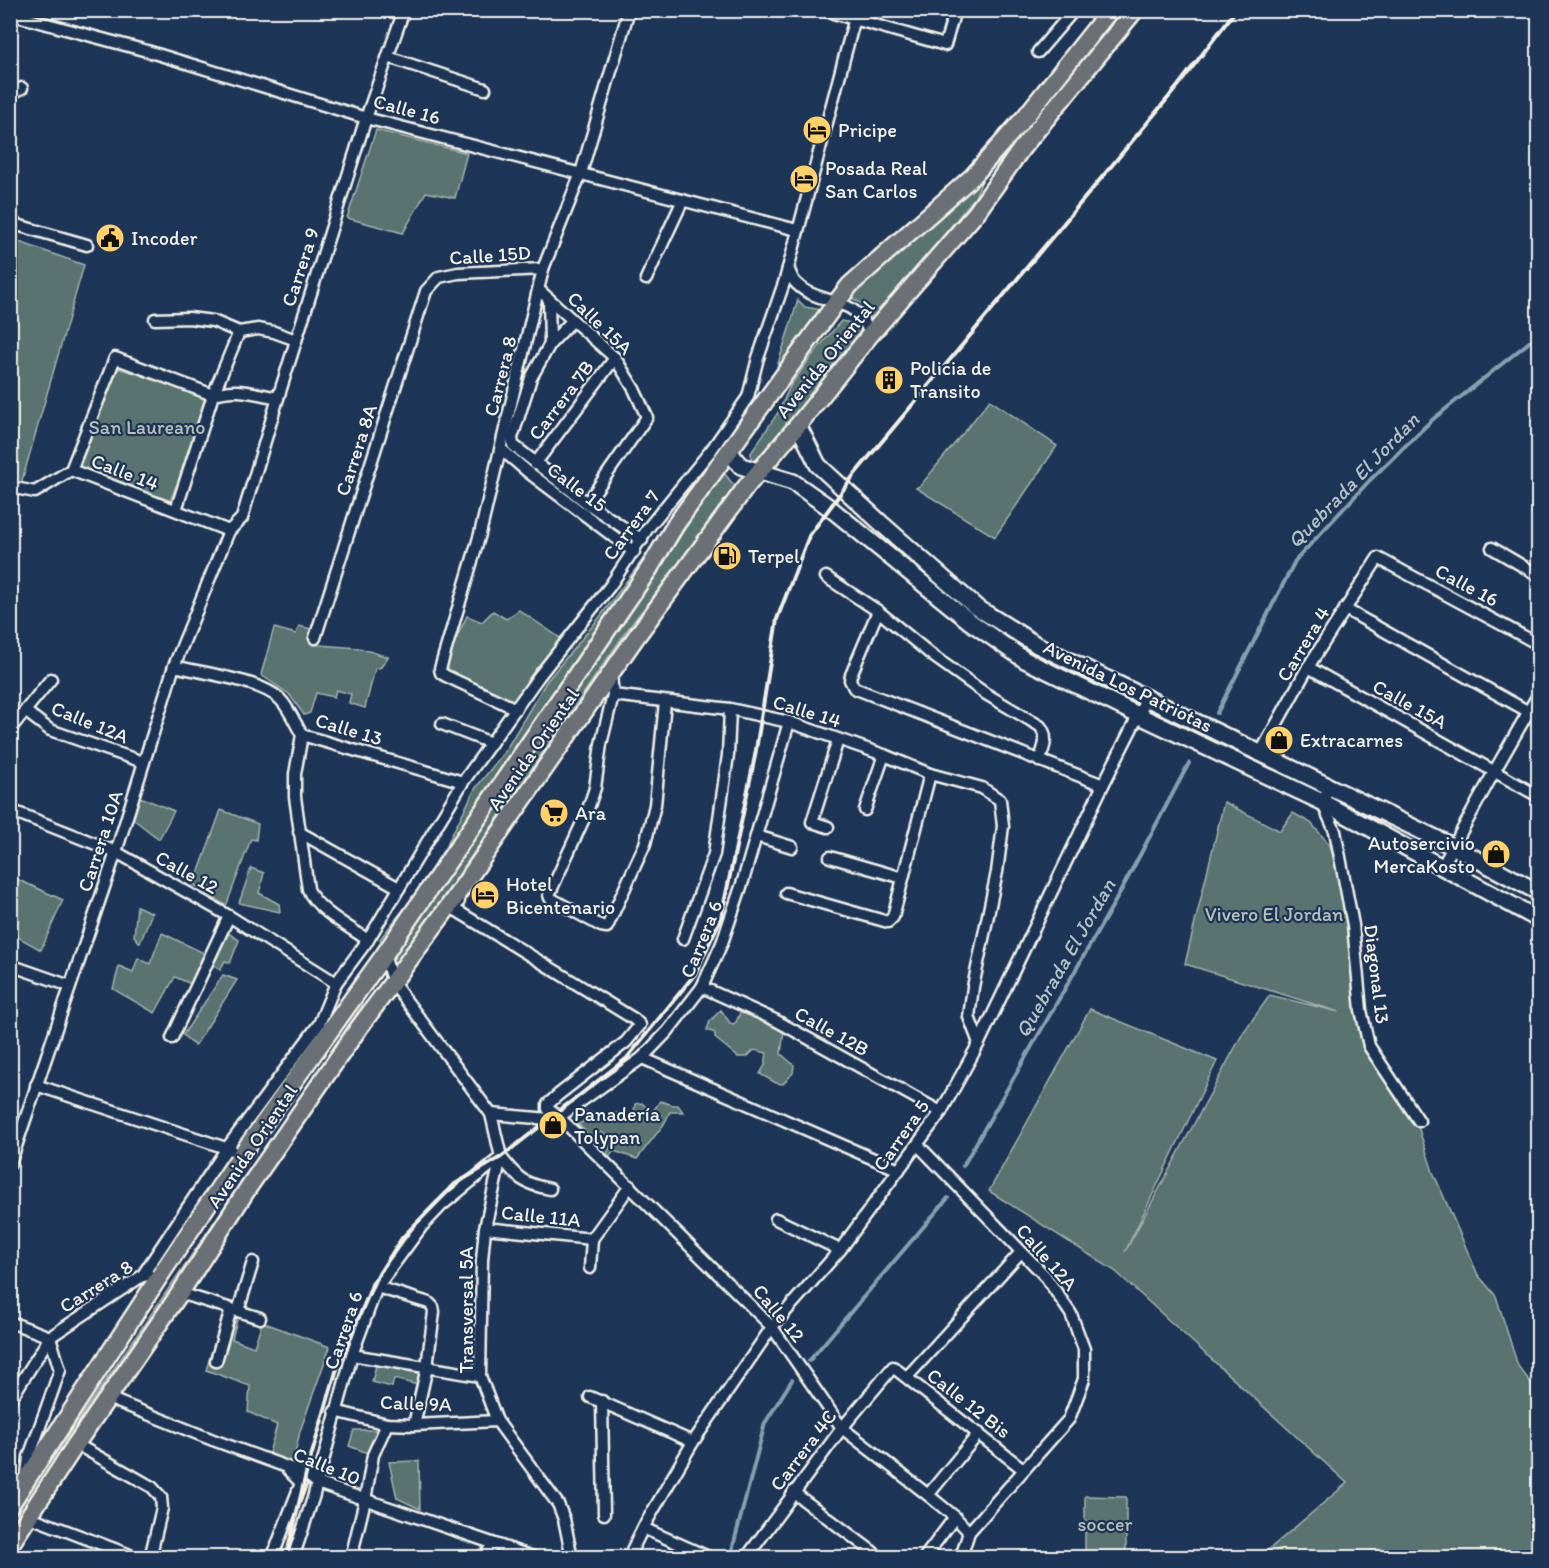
<svg xmlns="http://www.w3.org/2000/svg" width="1549" height="1568" viewBox="0 0 1549 1568" font-family="Itim,sans-serif">
  <style>
    .green { fill: #587370; stroke: #a6b2ac; stroke-width: 1.5 }
    .lines { fill: none; stroke-linecap: round; stroke-linejoin: round }
    .stream { stroke: #87a0ad; stroke-width: 4 }
    .minor-casing { stroke: #f4f1e8; stroke-width: 15 }
    .secondary-casing { stroke: #f4f1e8; stroke-width: 20 }
    .primary-casing { stroke: #f4f1e8; stroke-width: 21 }
    .minor { stroke: #1d3557; stroke-width: 10 }
    .secondary { stroke: #1d3557; stroke-width: 15 }
    .primary { stroke: #6a7074; stroke-width: 16 }
    .rail { stroke: #f4f1e8; stroke-width: 4 }
    .labels { text-anchor: middle; dominant-baseline: central; stroke-width: 4.5; stroke-linejoin: round; paint-order: stroke }
    .street-label { font-size: 20px; fill: #f4f1e8; stroke: #1d3557 }
    .poi-label { font-size: 20px; fill: #f4f1e8; stroke: #1d3557; text-anchor: start }
    .park-label { font-size: 20px; fill: #b6bfb8; stroke: #1d3557 }
    .water-label { font-size: 21px; font-style: italic; fill: #b5c2c5; stroke: #1d3557 }
  </style>
  <rect width="100%" height="100%" fill="#1d3557"/>
  <filter id="ink" filterUnits="userSpaceOnUse"><feTurbulence type="fractalNoise" baseFrequency=".0167" numOctaves="2"/><feDisplacementMap in="SourceGraphic" scale="12" xChannelSelector="R" yChannelSelector="G"/><feConvolveMatrix kernelMatrix="1 2 1 2 8 2 1 2 1" color-interpolation-filters="sRGB"/></filter>
  <g filter="url(#ink)">
    <g class="green">
      <path d="M 1119,11 L 1129,11 L 1024,139 L 1024,127 L 1053,95 Z"/>
      <path d="M 376,130 L 467,153 L 455,198 L 426,192 L 403,233 L 347,218 Z"/>
      <path d="M 1007,147 L 1007,151 L 982,181 L 975,197 L 875,319 L 872,318 L 864,305 L 852,298 L 852,293 Z"/>
      <path d="M 11,239 L 84,265 L 11,519 Z"/>
      <path d="M 798,300 L 805,307 L 822,310 L 780,369 L 777,367 Z"/>
      <path d="M 841,321 L 856,324 L 861,330 L 859,338 L 756,465 L 752,461 L 751,453 L 779,411 L 790,386 L 814,353 Z"/>
      <path d="M 117,368 L 213,395 L 170,501 L 78,468 Z"/>
      <path d="M 990,400 L 1057,446 L 995,537 L 916,488 L 921,485 Z"/>
      <path d="M 716,461 L 382,945 L 380,939 L 418,891 L 446,846 L 475,789 L 505,751 L 546,682 L 599,618 Z"/>
      <path d="M 725,474 L 732,483 L 739,486 L 627,630 L 394,969 L 389,966 L 398,952 L 399,946 L 572,692 L 622,625 L 712,487 L 721,475 Z"/>
      <path d="M 519,610 L 566,642 L 516,707 L 441,671 L 467,616 L 482,622 L 493,611 L 506,619 Z"/>
      <path d="M 299,626 L 311,629 L 308,639 L 319,645 L 359,648 L 388,657 L 381,667 L 375,669 L 365,708 L 349,703 L 351,694 L 336,690 L 334,697 L 316,693 L 310,713 L 304,715 L 289,694 L 261,675 L 274,628 L 296,634 Z"/>
      <path d="M 140,797 L 174,811 L 159,839 L 133,819 Z"/>
      <path d="M 1224,802 L 1280,831 L 1293,813 L 1311,823 L 1330,845 L 1353,925 L 1357,1017 L 1363,1019 L 1376,1062 L 1413,1111 L 1433,1172 L 1478,1275 L 1496,1296 L 1518,1366 L 1538,1392 L 1538,1557 L 1260,1557 L 1347,1483 L 1115,1271 L 989,1191 L 1090,1009 L 1217,1061 L 1125,1252 L 1243,1033 L 1270,995 L 1339,1012 L 1185,964 Z"/>
      <path d="M 221,810 L 258,824 L 256,840 L 251,839 L 226,906 L 194,885 Z"/>
      <path d="M 251,868 L 264,873 L 259,893 L 279,904 L 280,912 L 239,903 Z"/>
      <path d="M 12,877 L 63,900 L 41,950 L 11,933 L 10,881 Z"/>
      <path d="M 137,906 L 152,913 L 140,943 L 134,936 Z"/>
      <path d="M 225,931 L 239,940 L 230,963 L 225,961 L 220,970 L 209,960 Z"/>
      <path d="M 162,933 L 208,955 L 191,984 L 175,977 L 155,1013 L 113,989 L 119,966 L 133,972 L 138,958 L 150,964 Z"/>
      <path d="M 223,975 L 237,980 L 195,1046 L 183,1035 Z"/>
      <path d="M 375,990 L 381,994 L 11,1536 L 11,1519 L 363,1004 L 370,999 Z"/>
      <path d="M 721,1010 L 730,1023 L 733,1024 L 736,1022 L 740,1013 C 757,1015 770,1021 784,1030 L 781,1054 L 794,1065 L 793,1073 L 783,1084 L 776,1083 L 760,1074 L 765,1065 L 767,1053 L 754,1050 L 747,1057 L 738,1057 L 715,1038 L 715,1033 L 707,1030 L 710,1021 Z"/>
      <path d="M 660,1101 L 673,1105 L 678,1105 L 683,1112 L 670,1112 L 664,1124 L 637,1159 L 614,1151 L 610,1156 L 607,1154 L 611,1143 L 607,1136 L 601,1132 L 591,1137 L 578,1124 L 583,1122 L 584,1118 L 577,1111 C 595,1109 597,1121 617,1113 L 626,1118 L 634,1112 L 635,1104 L 642,1103 L 650,1111 L 654,1110 Z"/>
      <path d="M 225,1310 L 238,1316 L 232,1339 L 254,1347 L 262,1322 L 330,1347 L 300,1431 L 293,1464 L 269,1453 L 277,1425 L 248,1412 L 250,1386 L 206,1370 Z"/>
      <path d="M 378,1357 L 425,1368 L 422,1386 L 394,1379 L 392,1387 L 372,1382 Z"/>
      <path d="M 354,1430 L 382,1430 L 373,1455 L 349,1446 Z"/>
      <path d="M 419,1461 L 420,1509 L 397,1498 L 389,1462 Z"/>
      <path d="M 1085,1496 L 1126,1497 L 1126,1552 L 1085,1552 Z"/>
    </g>
    <g class="lines">
      <g class="stream">
        <path d="M 1217,713 L 1295,561 L 1370,480 L 1432,420 L 1538,335"/>
        <path d="M 963,1166 L 1117,898 L 1189,763"/>
        <path d="M 809,1361 L 948,1198"/>
        <path d="M 730,1558 L 765,1423 L 792,1380"/>
      </g>
      <g class="minor-casing">
        <g id="minor">
          <path d="M 823,10 L 945,45 L 955,10"/>
          <path d="M 10,14 L 147,51 L 366,118 L 797,230"/>
          <path d="M 1038,52 L 1074,10"/>
          <path d="M 388,57 L 485,89"/>
          <path d="M 10,94 L 22,88"/>
          <path d="M 10,223 L 87,245"/>
          <path d="M 788,268 C 790,272 792,278 794,281 C 818,309 856,291 870,335"/>
          <path d="M 646,279 L 683,200"/>
          <path d="M 539,290 L 615,358 L 634,389 L 647,417 L 587,503"/>
          <path d="M 549,299 L 550,344"/>
          <path d="M 155,319 L 189,318 L 213,321 L 239,332 L 258,329 L 274,332 L 296,340"/>
          <path d="M 572,321 L 550,344 L 531,378 L 512,438 L 513,445 L 587,503 L 642,540"/>
          <path d="M 501,449 L 528,472 L 634,552"/>
          <path d="M 535,464 L 615,358"/>
          <path d="M 71,470 L 115,358 L 213,395 C 234,386 256,394 278,398"/>
          <path d="M 10,487 L 35,492 L 71,470 L 229,531"/>
          <path d="M 176,510 L 213,395 L 239,332"/>
          <path d="M 229,531 L 242,518 L 278,398 L 366,118 L 404,10"/>
          <path d="M 1492,548 L 1538,575"/>
          <path d="M 826,577 L 878,611 L 851,675 L 850,680 L 854,688 L 1103,785"/>
          <path d="M 1345,609 L 1529,712"/>
          <path d="M 878,611 L 933,656 L 986,694 L 1040,726 C 1049,737 1044,748 1039,761"/>
          <path d="M 315,638 L 426,291 L 439,277 L 458,273 L 543,269"/>
          <path d="M 174,666 C 202,673 260,680 280,699 C 289,708 295,723 302,735 L 463,782"/>
          <path d="M 1308,667 L 1538,796"/>
          <path d="M 611,675 L 613,695 L 730,709 L 789,722 L 884,755 L 930,774 L 982,788 L 1000,800 L 1003,826 L 997,872 L 973,987 L 969,1017 L 979,1043"/>
          <path d="M 613,695 L 601,744 L 595,788 L 587,812 L 549,895 L 550,898 L 601,926 L 607,927 L 645,844 L 655,805 L 665,702"/>
          <path d="M 516,709 L 446,676 L 441,673 L 440,669 L 480,534 L 543,269 L 581,173 L 629,10"/>
          <path d="M 25,711 L 50,730 L 143,762"/>
          <path d="M 442,724 L 491,743"/>
          <path d="M 11,728 L 51,679"/>
          <path d="M 302,735 L 295,774 L 295,797 L 308,889 C 315,909 351,928 368,940"/>
          <path d="M 1261,752 L 1308,667 L 1378,558 L 1538,644"/>
          <path d="M 1330,786 L 1322,802 L 1335,831 L 1353,925 L 1361,1010 L 1369,1046 L 1419,1121"/>
          <path d="M 10,810 L 116,852 L 229,916 L 336,983"/>
          <path d="M 865,810 L 884,755"/>
          <path d="M 828,827 L 812,822 L 838,740"/>
          <path d="M 299,832 L 399,888"/>
          <path d="M 757,836 L 792,847"/>
          <path d="M 830,857 L 903,878"/>
          <path d="M 1442,867 L 1494,772 L 1538,695"/>
          <path d="M 786,893 L 888,922 L 893,917 L 930,774"/>
          <path d="M 459,901 L 454,909 L 634,1019 L 640,1025 L 626,1042 L 558,1095 L 548,1104 L 548,1109 L 559,1117 L 772,1327 L 842,1428 L 928,1495 L 955,1517 L 969,1532"/>
          <path d="M 683,939 L 714,854 L 728,755 L 730,709"/>
          <path d="M 384,955 L 393,983 L 491,1114 L 501,1157 L 485,1228 L 482,1260 L 480,1376 L 497,1421 L 558,1504 L 564,1519 L 572,1558"/>
          <path d="M 10,965 L 70,986"/>
          <path d="M 702,987 L 775,1020 L 941,1112"/>
          <path d="M 172,1038 L 229,916"/>
          <path d="M 642,1058 L 899,1170"/>
          <path d="M 36,1085 L 232,1150"/>
          <path d="M 491,1114 L 549,1119 L 559,1117 L 642,1058 L 668,1031 L 702,987 L 722,943 L 743,881 L 789,722"/>
          <path d="M 918,1145 L 1046,1277 L 1071,1314 L 1084,1349 L 1084,1379 L 1069,1419 L 969,1532 L 963,1551 L 957,1558"/>
          <path d="M 10,1164 L 116,852 L 174,666 L 229,531"/>
          <path d="M 776,1219 L 840,1250"/>
          <path d="M 485,1228 L 592,1239"/>
          <path d="M 592,1239 L 630,1186"/>
          <path d="M 590,1268 L 592,1239"/>
          <path d="M 142,1276 L 227,1148 L 319,1024 L 336,983 L 368,940 L 463,782 L 539,676 L 610,586 L 648,528 L 712,449 L 748,397 L 758,358 L 785,280 L 857,10"/>
          <path d="M 377,1287 L 429,1303 L 433,1307 L 434,1312 L 427,1367 L 414,1425"/>
          <path d="M 180,1293 L 260,1318"/>
          <path d="M 238,1311 L 253,1262"/>
          <path d="M 10,1322 L 50,1337"/>
          <path d="M 352,1355 L 480,1376"/>
          <path d="M 216,1361 L 231,1309"/>
          <path d="M 907,1377 L 1021,1252"/>
          <path d="M 590,1397 L 693,1442"/>
          <path d="M 108,1398 L 213,1440 L 306,1474 L 317,1483 L 536,1558"/>
          <path d="M 10,1400 L 50,1337 L 142,1276 L 149,1275"/>
          <path d="M 602,1401 L 604,1514"/>
          <path d="M 335,1411 L 387,1424 L 414,1425 L 497,1421"/>
          <path d="M 76,1444 L 152,1487 L 161,1497 L 162,1508 L 150,1558"/>
          <path d="M 27,1474 L 29,1457 L 60,1370 L 50,1337"/>
          <path d="M 793,1492 L 881,1558"/>
          <path d="M 928,1495 L 979,1433"/>
          <path d="M 30,1517 L 138,1558"/>
          <path d="M 643,1528 L 711,1558"/>
          <path d="M 272,1558 L 301,1483 L 288,1470"/>
          <path d="M 293,1558 L 313,1498 L 352,1355 L 377,1287 L 422,1226 L 441,1206 L 501,1157 C 517,1178 523,1184 550,1189"/>
          <path d="M 351,1558 L 365,1500 L 373,1455 L 387,1424"/>
          <path d="M 484,1558 L 493,1544"/>
          <path d="M 628,1558 L 643,1528 L 693,1442 L 772,1327 L 840,1250 L 941,1112 L 979,1043 L 1103,785 L 1147,698"/>
          <path d="M 746,1558 L 842,1428 L 893,1367 L 1023,1469"/>
          <path d="M 924,1558 L 955,1517"/>
        </g>
      </g>
      <g class="secondary-casing">
        <g id="secondary">
          <path d="M 798,425 L 818,465 L 883,525 L 976,607 L 1037,645 L 1454,847 L 1538,892"/>
          <path d="M 730,449 L 734,458 L 741,466 L 793,482 L 830,508 L 969,621 L 1025,660 L 1140,716 L 1322,802 L 1538,919"/>
        </g>
      </g>
      <g class="primary-casing">
        <g id="primary">
          <path d="M 10,1505 L 163,1271 L 241,1155 L 384,955 L 649,569 L 676,524 L 836,303 L 850,285 L 973,176 L 1025,117 L 1110,10"/>
          <path d="M 10,1545 L 76,1444 L 180,1293 L 250,1185 L 358,1029 L 449,906 L 636,637 L 746,487 L 798,425 L 870,335 L 976,213 L 1022,148 L 1135,10"/>
        </g>
      </g>
      <use href="#minor" class="minor"/>
      <use href="#secondary" class="secondary"/>
      <use href="#primary" class="primary"/>
      <path class="rail" d="M 286,1558 L 306,1474 L 338,1365 L 375,1280 L 402,1238 L 455,1184 L 501,1157 L 627,1058 L 695,974 L 721,918 L 755,756 L 777,619 L 809,536 L 854,475 L 1178,86 L 1236,10"/>
    </g>
  </g>
  <defs>
    <g id="hotel-disc" transform="scale(1.5)"><circle r="9.5" fill="#ffd166" stroke="#1d3557"/><path d="M-6-4.5h1.5V1H6V5H4.5V3h-9V5H-6ZM-4 0a1.8 1.8 0 1 1 3.6 0ZM.5 0V-2.5h3Q6-2.5 6 0Z" fill="#111"/></g>
    <g id="civic-disc" transform="scale(1.5)"><circle r="9.5" fill="#ffd166" stroke="#1d3557"/><path d="M-.6-6.5H3V-4.5H.6V-3L4-1V1h2V6H-6V1h2V-1L-.6-3ZM-1.2 2.5V6h2.4V2.5Z" fill="#111"/></g>
    <g id="building-disc" transform="scale(1.5)"><circle r="9.5" fill="#ffd166" stroke="#1d3557"/><path d="M-4-6H4V6H1V3H-1V6H-4ZM-2.5-4.3h1.7v1.8h-1.7ZM.8-4.3h1.7v1.8H.8ZM-2.5-1h1.7V.8h-1.7ZM.8-1h1.7V.8H.8Z" fill="#111"/></g>
    <g id="fuel-disc" transform="scale(1.5)"><circle r="9.5" fill="#ffd166" stroke="#1d3557"/><path d="M-5.5-6h7V0h2V4h1.3V-2.5L3-4.5l.8-.8L6-3V5H2.5V1h-1V6h-7ZM-4.2-4.7v3.2H.2V-4.7Z" fill="#111"/></g>
    <g id="shop-disc" transform="scale(1.5)"><circle r="9.5" fill="#ffd166" stroke="#1d3557"/><path d="M-5-2.5h2.3a2.7 3.5 0 0 1 5.4 0H5L5.5 6h-11ZM-1.5-2.5h3a1.5 2.3 0 0 0-3 0Z" fill="#111"/></g>
    <g id="supermarket-disc" transform="scale(1.5)"><circle r="9.5" fill="#ffd166" stroke="#1d3557"/><path d="M-6-5.5h2.5l.6 2H6L4.5 2H-2.5L-4.4-4H-6ZM-1.5 3.2a1.3 1.3 0 1 0 .1 0ZM3 3.2a1.3 1.3 0 1 0 .1 0Z" fill="#111"/></g>
  </defs>
  <g fill-rule="evenodd">
    <use href="#hotel-disc" x="817" y="130"/>
    <use href="#hotel-disc" x="804" y="179"/>
    <use href="#civic-disc" x="110" y="238"/>
    <use href="#building-disc" x="889" y="380"/>
    <use href="#fuel-disc" x="727" y="556"/>
    <use href="#shop-disc" x="1279" y="740"/>
    <use href="#supermarket-disc" x="554" y="813"/>
    <use href="#shop-disc" x="1496" y="854"/>
    <use href="#hotel-disc" x="485" y="895"/>
    <use href="#shop-disc" x="553" y="1125"/>
  </g>
  <g class="labels">
    <g class="street-label">
      <text transform="translate(407 109) rotate(15)">Calle 16</text>
      <text transform="translate(490 255) rotate(-4)">Calle 15D</text>
      <text transform="translate(300 267) rotate(-72)">Carrera 9</text>
      <text transform="translate(600 323) rotate(44)">Calle 15A</text>
      <text transform="translate(825 359) rotate(-51)">Avenida Oriental</text>
      <text transform="translate(500 376) rotate(-76)">Carrera 8</text>
      <text transform="translate(561 400) rotate(-53)">Carrera 7B</text>
      <text transform="translate(356 450) rotate(-72)">Carrera 8A</text>
      <text transform="translate(125 472) rotate(21)">Calle 14</text>
      <text transform="translate(577 487) rotate(37)">Calle 15</text>
      <text transform="translate(631 525) rotate(-54)">Carrera 7</text>
      <text transform="translate(1467 585) rotate(28)">Calle 16</text>
      <text transform="translate(1303 644) rotate(-59)">Carrera 4</text>
      <text transform="translate(1128 686) rotate(26)">Avenida Los Patriotas</text>
      <text transform="translate(1410 704) rotate(29)">Calle 15A</text>
      <text transform="translate(807 711) rotate(17)">Calle 14</text>
      <text transform="translate(90 722) rotate(22)">Calle 12A</text>
      <text transform="translate(349 729) rotate(17)">Calle 13</text>
      <text transform="translate(533 749) rotate(-55)">Avenida Oriental</text>
      <text transform="translate(100 841) rotate(-72)">Carrera 10A</text>
      <text transform="translate(187 872) rotate(29)">Calle 12</text>
      <text transform="translate(701 939) rotate(-68)">Carrera 6</text>
      <text transform="translate(1377 974) rotate(83)">Diagonal 13</text>
      <text transform="translate(832 1031) rotate(29)">Calle 12B</text>
      <text transform="translate(901 1135) rotate(-55)">Carrera 5</text>
      <text transform="translate(252 1146) rotate(-56)">Avenida Oriental</text>
      <text transform="translate(541 1216) rotate(6)">Calle 11A</text>
      <text transform="translate(1047 1257) rotate(49)">Calle 12A</text>
      <text transform="translate(96 1286) rotate(-32)">Carrera 8</text>
      <text transform="translate(466 1310) rotate(-90)">Transversal 5A</text>
      <text transform="translate(779 1313) rotate(50)">Calle 12</text>
      <text transform="translate(343 1330) rotate(-71)">Carrera 6</text>
      <text transform="translate(416 1403) rotate(2)">Calle 9A</text>
      <text transform="translate(969 1403) rotate(38)">Calle 12 Bis</text>
      <text transform="translate(803 1450) rotate(-53)">Carrera 4C</text>
      <text transform="translate(327 1466) rotate(22)">Calle 10</text>
    </g>
    <g class="poi-label">
      <text x="838" y="130">Pricipe</text>
      <text x="825" y="168">Posada Real<tspan x="825" dy="23">San Carlos</tspan></text>
      <text x="131" y="238">Incoder</text>
      <text x="910" y="368">Policia de<tspan x="910" dy="23">Transito</tspan></text>
      <text x="748" y="556">Terpel</text>
      <text x="1300" y="740">Extracarnes</text>
      <text x="575" y="813">Ara</text>
      <text x="1475" y="843" text-anchor="end">Autosercivio<tspan x="1475" dy="23">MercaKosto</tspan></text>
      <text x="506" y="884">Hotel<tspan x="506" dy="23">Bicentenario</tspan></text>
      <text x="574" y="1114">Panadería<tspan x="574" dy="23">Tolypan</tspan></text>
    </g>
    <g class="park-label">
      <text x="147" y="427">San Laureano</text>
      <text x="1274" y="914">Vivero El Jordan</text>
      <text x="1105" y="1524">soccer</text>
    </g>
    <g class="water-label">
      <text transform="translate(1353 480) rotate(-46)">Quebrada El Jordan</text>
      <text transform="translate(1065 958) rotate(-60)">Quebrada El Jordan</text>
    </g>
  </g>
  <rect width="1549" height="1568" fill="none" stroke="#1d3557" stroke-width="36"/>
  <rect x="18" y="18" width="1513" height="1532" fill="none" stroke="#f4f1e8" stroke-width="2" filter="url(#ink)"/>
</svg>
